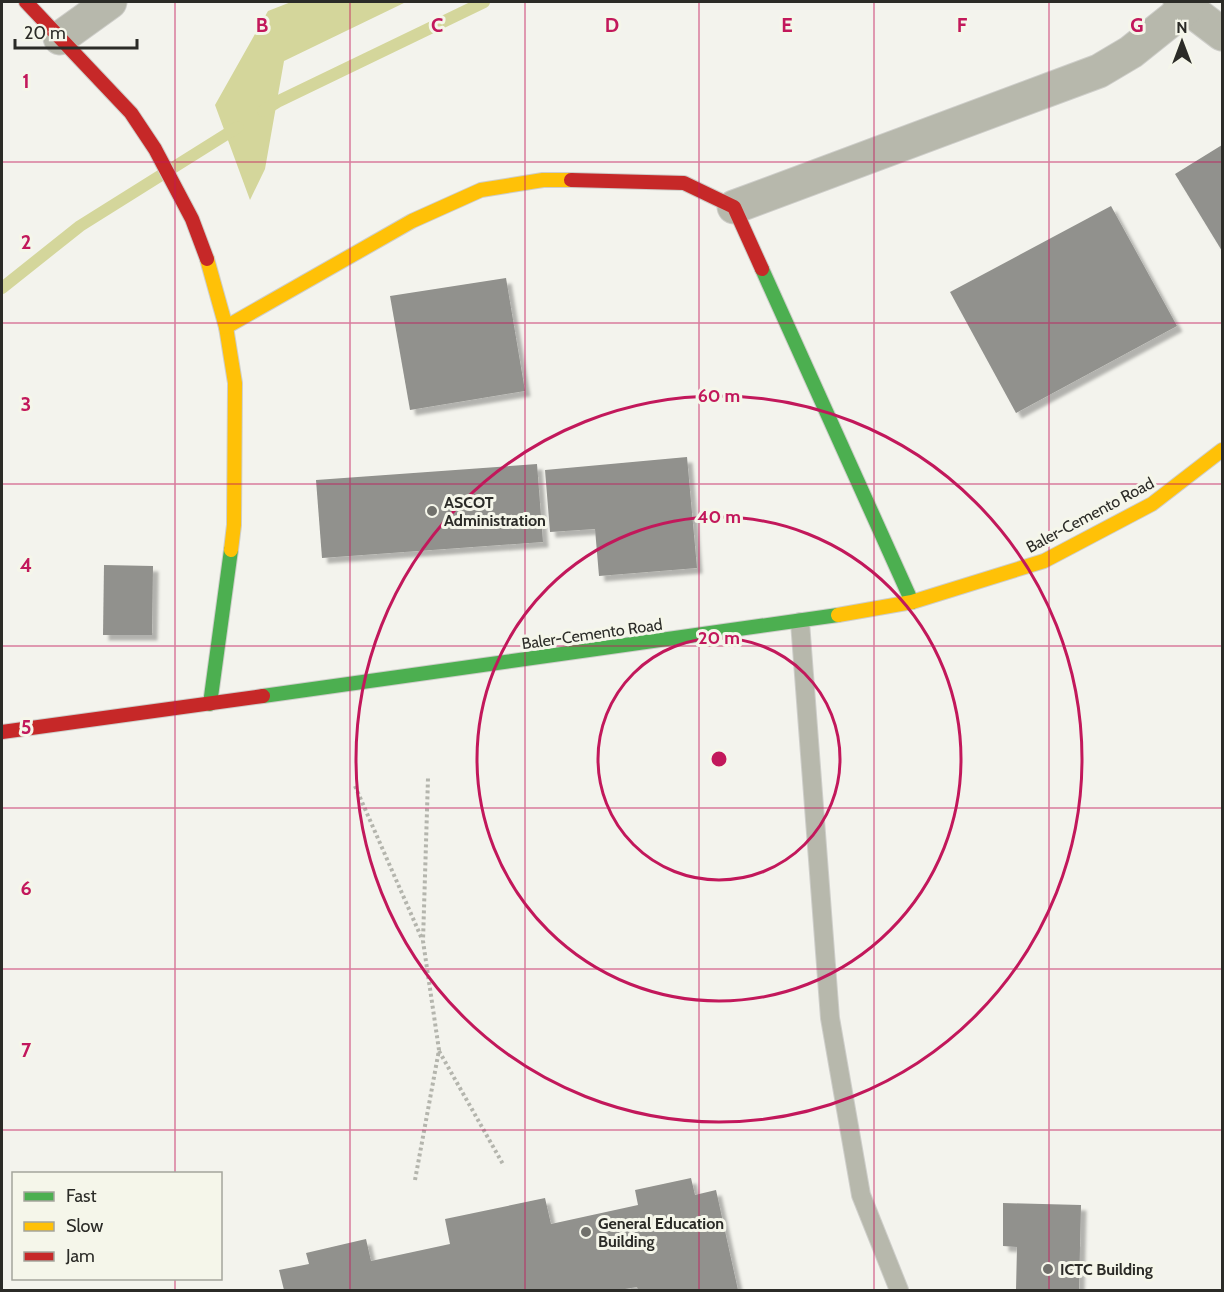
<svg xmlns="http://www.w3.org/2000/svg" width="1224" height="1292" viewBox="0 0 1224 1292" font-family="Cabin,sans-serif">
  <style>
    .water { fill: #d4d69b }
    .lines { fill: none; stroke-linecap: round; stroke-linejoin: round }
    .stream { stroke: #d4d69b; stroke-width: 12 }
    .building { fill: #91918d; filter: url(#shadow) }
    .lane-casing { stroke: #cececa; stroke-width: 20 }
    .street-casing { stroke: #cececa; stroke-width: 35 }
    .fast-casing { stroke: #cececa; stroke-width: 16 }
    .slow-casing { stroke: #cececa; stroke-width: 16 }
    .jam-casing { stroke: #cececa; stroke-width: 16 }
    .path { stroke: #b4b5ad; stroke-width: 4; stroke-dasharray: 3 3; stroke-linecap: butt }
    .lane { stroke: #b7b8ac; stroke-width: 18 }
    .street { stroke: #b7b8ac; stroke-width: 33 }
    .fast { stroke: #4caf50; stroke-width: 14 }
    .slow { stroke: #ffc107; stroke-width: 14 }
    .jam { stroke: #c62828; stroke-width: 14 }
    .grid { fill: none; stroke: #c2185b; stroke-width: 1.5; stroke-opacity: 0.55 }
    .ring { fill: none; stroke: #c2185b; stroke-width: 3 }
    .poi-dot { fill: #71716c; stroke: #f5f6ea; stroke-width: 2 }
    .labels { text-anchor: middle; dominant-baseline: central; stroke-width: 6; stroke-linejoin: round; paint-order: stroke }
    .poi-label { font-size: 16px; font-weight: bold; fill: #2b2b27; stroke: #f5f6ea; text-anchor: start }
    .street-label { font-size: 16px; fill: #2b2b27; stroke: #f5f6ea }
    .grid-label { font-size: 20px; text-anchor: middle; font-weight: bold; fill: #c2185b; stroke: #f5f6ea; stroke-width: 6; stroke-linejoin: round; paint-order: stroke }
    .centre { fill: #c2185b; stroke: #f5f6ea; stroke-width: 3 }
    .ring-label { font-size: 18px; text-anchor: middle; font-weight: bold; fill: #c2185b; stroke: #f5f6ea; stroke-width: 6; stroke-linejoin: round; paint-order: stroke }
  </style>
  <defs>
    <filter id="shadow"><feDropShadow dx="5.5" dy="5.5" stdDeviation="1.5" flood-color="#0004"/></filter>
  </defs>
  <rect width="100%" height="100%" fill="#f3f3ed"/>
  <path class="water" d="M 291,2 L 406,2 L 284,61 L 265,169 L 250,200 L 215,105 L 268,11 Z"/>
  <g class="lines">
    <g class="stream">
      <path d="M 263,111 L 279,101 L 484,2"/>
      <path d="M 2,288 L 80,226 L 238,127"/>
    </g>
  </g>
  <g class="building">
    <path d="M 1222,145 L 1222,251 L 1175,174 Z"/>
    <path d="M 1111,206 L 1177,326 L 1016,413 L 950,292 Z"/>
    <path d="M 506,278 L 525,391 L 410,410 L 390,296 Z"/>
    <path d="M 687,457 L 697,568 L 599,576 L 595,529 L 550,532 L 545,470 Z"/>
    <path d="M 537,464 L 543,542 L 322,558 L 316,480 Z"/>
    <path d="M 104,565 L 153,566 L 152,635 L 103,635 Z"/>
    <path d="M 691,1178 L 695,1195 L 716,1190 L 738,1290 L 638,1290 L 637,1287 L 619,1290 L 284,1290 L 279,1270 L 309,1264 L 306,1253 L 366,1239 L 371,1261 L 450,1244 L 445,1219 L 545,1198 L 551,1224 L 638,1205 L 635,1190 Z"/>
    <path d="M 1003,1203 L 1081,1205 L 1079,1290 L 1016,1290 L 1017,1247 L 1003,1246 Z"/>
  </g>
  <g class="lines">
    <g class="lane-casing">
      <path id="lane" d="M 800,622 L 830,1018 L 861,1195 L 899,1290"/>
    </g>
    <g class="street-casing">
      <g id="street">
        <path d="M 1180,2 L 1222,34"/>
        <path d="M 60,38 L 110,2"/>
        <path d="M 734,207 L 1099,71 L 1131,52 L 1186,8"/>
      </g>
    </g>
    <g class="fast-casing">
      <g id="fast">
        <path d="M 762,269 L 912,602"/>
        <path d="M 263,696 L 838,615"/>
        <path d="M 210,704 L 231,550"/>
      </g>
    </g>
    <g class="slow-casing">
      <g id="slow">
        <path d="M 207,259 L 226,327 L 235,383 L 234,525 L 231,550"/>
        <path d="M 226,327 L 412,221 L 481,190 L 543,180 L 571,180"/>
        <path d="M 838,615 L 912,602 L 1044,561 L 1152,504 L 1222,450"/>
      </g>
    </g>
    <g class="jam-casing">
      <g id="jam">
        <path d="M 26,2 L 131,113 L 155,149 L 192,219 L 207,259"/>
        <path d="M 571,180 L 684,183 L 734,207 L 762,269"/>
        <path d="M 2,732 L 263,696"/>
      </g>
    </g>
    <g class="path">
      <path d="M 355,786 L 422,939"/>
      <path d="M 439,1051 L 504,1166"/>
      <path d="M 415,1180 L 439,1050 L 423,941 L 428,778"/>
    </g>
    <use href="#lane" class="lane"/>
    <use href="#street" class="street"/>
    <use href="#fast" class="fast"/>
    <use href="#slow" class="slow"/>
    <use href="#jam" class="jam"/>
  </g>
  <path class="grid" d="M 175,2 L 175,1174M 350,2 L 350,1290M 525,2 L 525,1290M 699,2 L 699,1290M 874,2 L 874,1290M 1049,2 L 1049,1290M 2,162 L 1222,162M 2,323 L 1222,323M 2,484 L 1222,484M 2,646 L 1222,646M 2,808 L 1222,808M 2,969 L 1222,969M 2,1130 L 1222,1130M 175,1278 L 175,1290"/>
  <g class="ring">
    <circle cx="719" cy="759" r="121"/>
    <circle cx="719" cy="759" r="242"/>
    <circle cx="719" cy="759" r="363"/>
  </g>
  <g class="poi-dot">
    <circle cx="432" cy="511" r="6"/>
    <circle cx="586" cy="1232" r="6"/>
    <circle cx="1048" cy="1269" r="6"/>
  </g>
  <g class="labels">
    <g class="poi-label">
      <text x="444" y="502">ASCOT<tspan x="444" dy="18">Administration</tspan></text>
      <text x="598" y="1223">General Education<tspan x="598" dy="18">Building</tspan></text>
      <text x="1060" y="1269">ICTC Building</text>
    </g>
    <g class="street-label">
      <text transform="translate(1090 515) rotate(-28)">Baler-Cemento Road</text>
      <text transform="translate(592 634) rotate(-8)">Baler-Cemento Road</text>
    </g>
  </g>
  <g class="grid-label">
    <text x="262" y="32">B</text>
    <text x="437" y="32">C</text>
    <text x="612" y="32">D</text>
    <text x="787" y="32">E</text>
    <text x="962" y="32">F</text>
    <text x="1137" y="32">G</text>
    <text x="26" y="88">1</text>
    <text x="26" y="249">2</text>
    <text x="26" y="411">3</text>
    <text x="26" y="572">4</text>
    <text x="26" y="734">5</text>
    <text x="26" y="895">6</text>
    <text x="26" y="1057">7</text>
  </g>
  <circle cx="719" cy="759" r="9" class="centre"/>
  <g class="ring-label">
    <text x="719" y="402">60 m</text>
    <text x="719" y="523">40 m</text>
    <text x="719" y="644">20 m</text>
  </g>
  <rect width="1224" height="1292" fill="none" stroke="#2b2b27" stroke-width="6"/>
  <rect x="12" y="1172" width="210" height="108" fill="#f5f6ea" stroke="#a4a59c" stroke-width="1.5"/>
  <rect x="24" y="1192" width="30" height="9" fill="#4caf50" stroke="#a4a59c" stroke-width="1.5"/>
  <text x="66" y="1202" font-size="18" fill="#2b2b27">Fast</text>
  <rect x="24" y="1222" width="30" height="9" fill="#ffc107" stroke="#a4a59c" stroke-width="1.5"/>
  <text x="66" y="1232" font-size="18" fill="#2b2b27">Slow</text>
  <rect x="24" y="1252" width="30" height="9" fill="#c62828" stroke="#a4a59c" stroke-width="1.5"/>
  <text x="66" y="1262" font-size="18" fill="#2b2b27">Jam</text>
  <g transform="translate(1182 42)" stroke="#f5f6ea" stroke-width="4.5" paint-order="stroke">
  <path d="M0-4.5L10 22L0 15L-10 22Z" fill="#2b2b27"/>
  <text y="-9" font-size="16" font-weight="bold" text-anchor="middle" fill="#2b2b27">N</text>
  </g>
  <path d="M15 39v9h122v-9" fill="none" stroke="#2b2b27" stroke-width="3"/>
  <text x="24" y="39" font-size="18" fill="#2b2b27" stroke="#f5f6ea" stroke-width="4.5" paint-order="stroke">20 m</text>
</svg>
